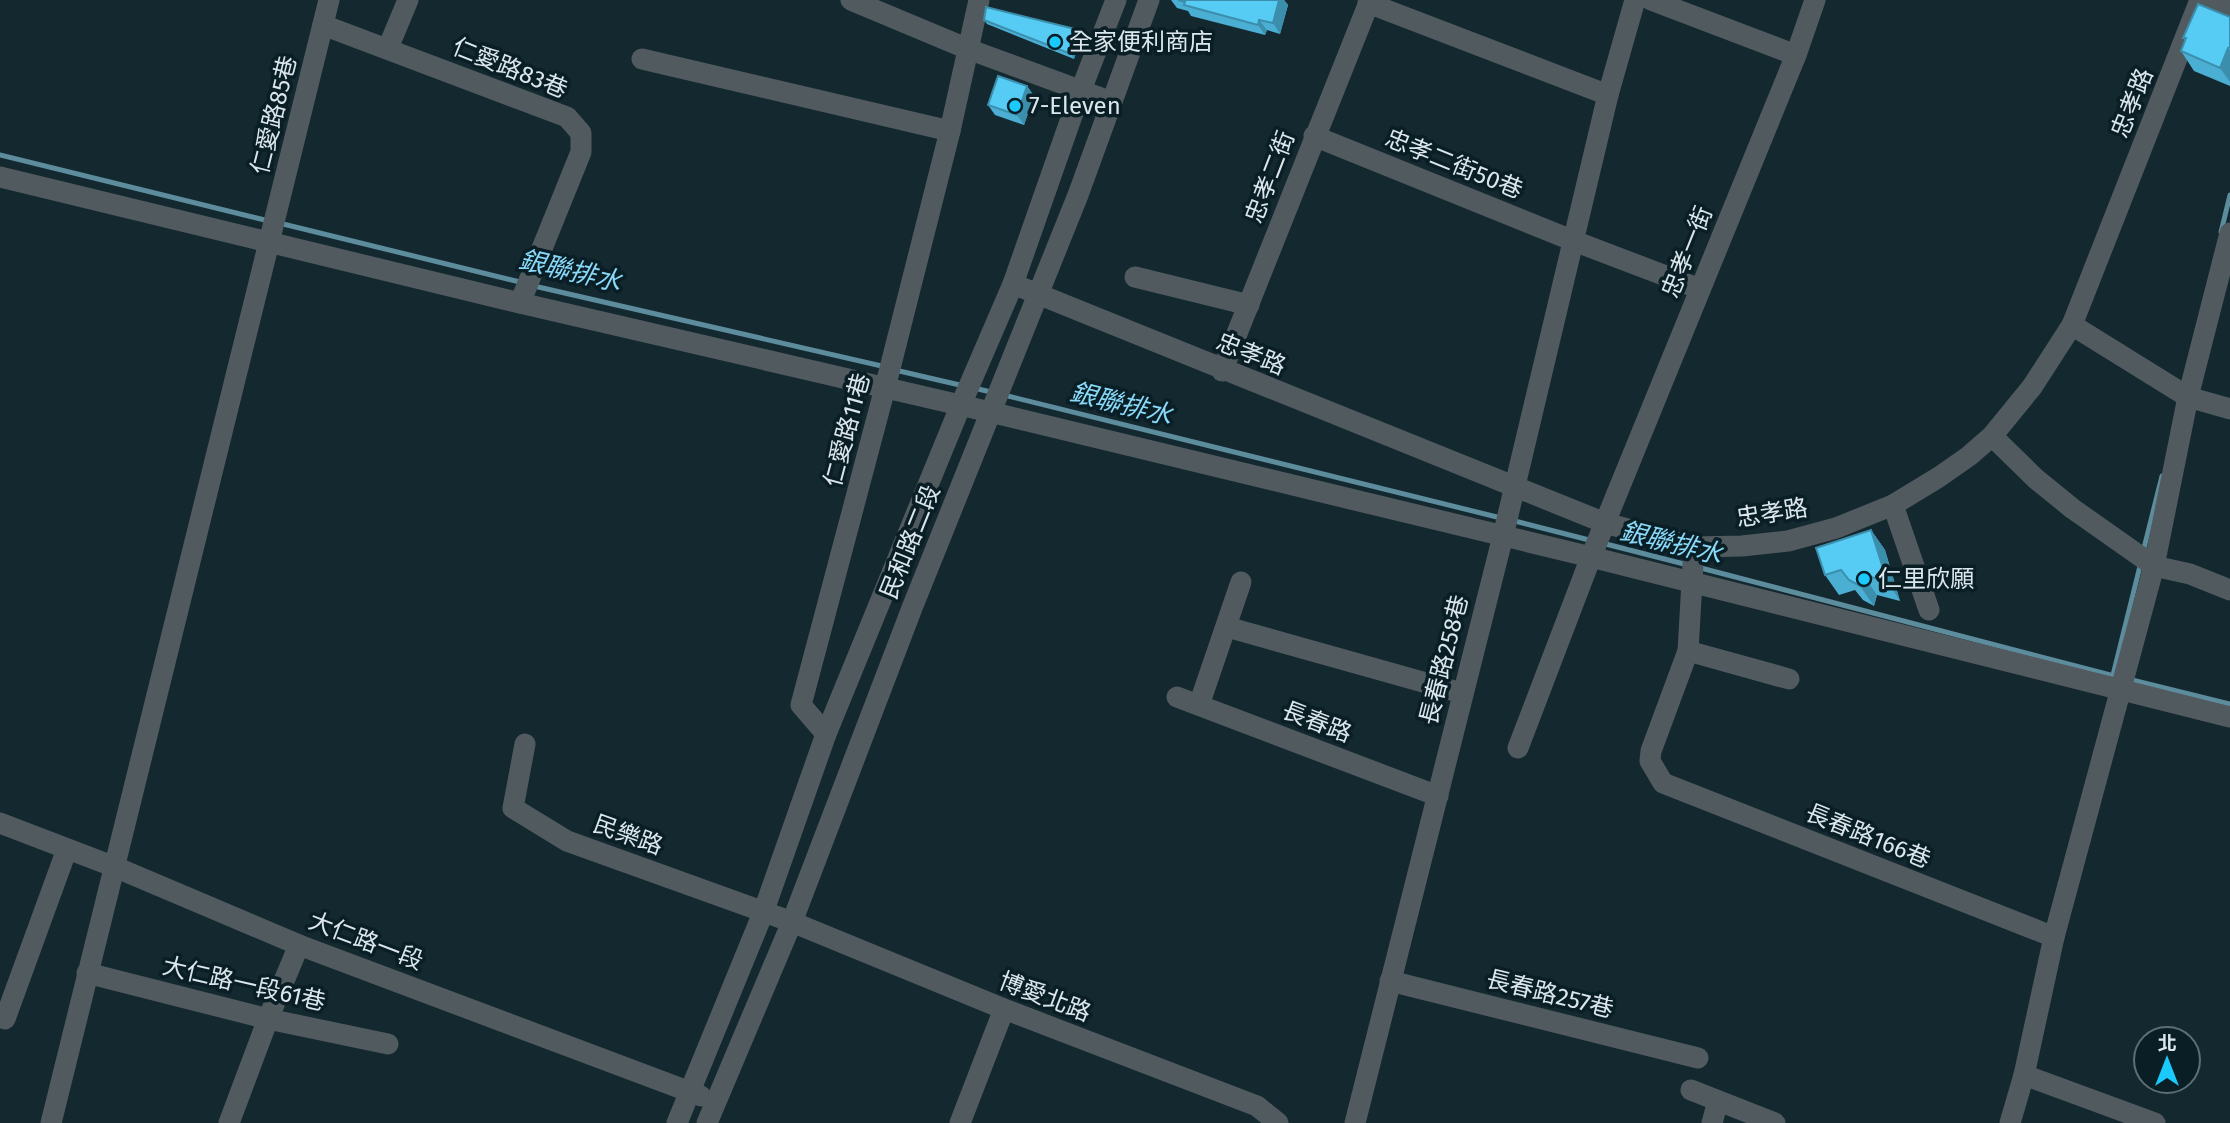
<svg xmlns="http://www.w3.org/2000/svg" width="2230" height="1123" viewBox="0 0 2230 1123" font-family="'Fira Sans','Noto Sans TC',sans-serif">
  <style>
    .lines { fill: none; stroke-linecap: round; stroke-linejoin: round }
    .stream { stroke: #5d8c9d; stroke-width: 5 }
    .minor { stroke: #515b5f; stroke-width: 21 }
    .wall { fill: #4aafd3 }
    .shaded-wall { fill: #3c8fac }
    .building { fill: #56ccf5; stroke: #3c8fac; stroke-width: 2 }
    .poi-dot { fill: #1bcafc; stroke: #0a1e26; stroke-width: 2.5 }
    .labels { text-anchor: middle; dominant-baseline: central; stroke-width: 7; stroke-linejoin: round; paint-order: stroke }
    .poi-label { font-size: 24px; fill: #dbe7ec; stroke: #0a1e26; text-anchor: start }
    .street-label { font-size: 24px; fill: #dbe7ec; stroke: #0a1e26 }
    .water-label { font-size: 26px; font-style: italic; fill: #89d9f9; stroke: #0a1e26 }
  </style>
  <rect width="100%" height="100%" fill="#142830"/>
  <g class="lines">
    <g class="stream">
      <path d="M 0,155 L 269,221"/>
      <path d="M 279,223 L 524,283"/>
      <path d="M 2221,232 L 2230,195"/>
      <path d="M 534,286 L 886,367"/>
      <path d="M 895,370 L 964,386"/>
      <path d="M 974,388 L 995,393"/>
      <path d="M 1004,395 L 1501,518"/>
      <path d="M 1511,520 L 1593,541"/>
      <path d="M 1602,543 L 1688,565"/>
      <path d="M 2143,552 L 2162,476"/>
      <path d="M 1697,567 L 2118,677"/>
      <path d="M 2113,675 L 2141,562"/>
      <path d="M 2128,679 L 2230,704"/>
    </g>
    <g class="minor">
      <path d="M 851,0 L 968,49 L 1112,102"/>
      <path d="M 1651,0 L 1796,55"/>
      <path d="M 2201,0 L 2230,9"/>
      <path d="M 1368,3 L 1608,95"/>
      <path d="M 323,25 L 567,117 L 581,133 L 581,152 L 520,303"/>
      <path d="M 388,48 L 408,0"/>
      <path d="M 642,59 L 950,131"/>
      <path d="M 1314,136 L 1574,241 L 1700,289"/>
      <path d="M 0,177 L 520,303 L 990,412 L 1591,557 L 2230,717"/>
      <path d="M 1135,277 L 1249,305"/>
      <path d="M 1013,284 L 1605,523 L 1694,547 L 1742,546 L 1788,541 L 1836,528 L 1893,505 L 1939,477 L 1969,456 L 1992,436 L 2032,387 L 2072,325 L 2200,0"/>
      <path d="M 2072,325 L 2188,397 L 2230,409"/>
      <path d="M 1222,371 L 1370,0"/>
      <path d="M 1992,436 L 2036,479 L 2073,509 L 2154,566 L 2190,574 L 2230,590"/>
      <path d="M 1893,505 L 1929,610"/>
      <path d="M 1694,547 L 1688,651 L 1651,751 L 1650,761 L 1663,783 L 2054,937"/>
      <path d="M 1227,627 L 1462,693"/>
      <path d="M 1688,651 L 1789,679"/>
      <path d="M 1177,697 L 1438,796"/>
      <path d="M 1199,705 L 1241,582"/>
      <path d="M 826,734 L 801,705 L 885,388 L 950,131 L 979,0"/>
      <path d="M 525,744 L 513,808 L 567,841 L 792,922 L 1004,1009 L 1257,1106 L 1278,1123"/>
      <path d="M 1518,748 L 1591,557 L 1796,55 L 1815,0"/>
      <path d="M 0,823 L 115,867 L 299,945 L 701,1096"/>
      <path d="M 87,973 L 268,1019 L 388,1044"/>
      <path d="M 1390,981 L 1698,1058"/>
      <path d="M 5,1019 L 67,849"/>
      <path d="M 2024,1075 L 2155,1123"/>
      <path d="M 1691,1090 L 1775,1123"/>
      <path d="M 51,1123 L 329,0"/>
      <path d="M 229,1123 L 268,1019 L 299,945"/>
      <path d="M 677,1123 L 763,913 L 826,734 L 960,407 L 1013,284 L 1081,90 L 1116,0"/>
      <path d="M 707,1123 L 792,922 L 912,608 L 1078,195 L 1149,0"/>
      <path d="M 960,1123 L 1004,1009"/>
      <path d="M 1355,1123 L 1503,536 L 1608,95 L 1635,0"/>
      <path d="M 1712,1123 L 1718,1101"/>
      <path d="M 2010,1123 L 2024,1075 L 2054,937 L 2154,566 L 2188,397 L 2230,233"/>
    </g>
  </g>
  <g class="wall">
    <path d="M 1171,0 L 1284,0 L 1288,5 L 1280,34 L 1267,30 L 1265,35 L 1191,16 L 1188,11 L 1177,8 Z"/>
    <path d="M 2230,17 L 2230,86 L 2194,71 L 2181,51 L 2185,40 L 2183,38 Z"/>
    <path d="M 984,20 L 1082,35 L 1074,59 L 987,24 Z"/>
    <path d="M 1027,86 L 1034,96 L 1024,125 L 995,115 L 988,105 Z"/>
    <path d="M 1871,530 L 1885,550 L 1900,601 L 1877,595 L 1874,606 L 1863,600 L 1855,590 L 1839,595 L 1825,575 Z"/>
  </g>
  <g class="shaded-wall">
    <path d="M 1279,0 L 1284,0 L 1288,5 L 1280,34 L 1273,23 Z"/>
    <path d="M 1259,20 L 1267,30 L 1265,35 L 1258,25 Z"/>
    <path d="M 1079,30 L 1082,35 L 1074,59 L 1071,54 Z"/>
    <path d="M 2228,48 L 2230,50 L 2230,82 L 2220,68 Z"/>
    <path d="M 1027,86 L 1034,96 L 1024,125 L 1017,115 Z"/>
    <path d="M 1871,530 L 1885,550 L 1900,601 L 1887,581 Z"/>
    <path d="M 1863,575 L 1877,595 L 1874,606 L 1860,586 Z"/>
  </g>
  <g class="building">
    <path d="M 1178,0 L 1279,0 L 1273,23 L 1259,20 L 1258,25 L 1184,5 L 1185,2 Z"/>
    <path d="M 2198,4 L 2230,17 L 2230,47 L 2228,48 L 2220,68 L 2181,51 L 2186,38 L 2183,38 Z"/>
    <path d="M 986,7 L 1079,30 L 1071,54 L 984,20 Z"/>
    <path d="M 998,76 L 1027,86 L 1017,115 L 988,105 Z"/>
    <path d="M 1871,530 L 1887,581 L 1863,575 L 1860,586 L 1849,580 L 1841,570 L 1825,575 L 1816,548 Z"/>
  </g>
  <g class="poi-dot">
    <circle cx="1055" cy="42" r="7"/>
    <circle cx="1015" cy="106" r="7"/>
    <circle cx="1864" cy="579" r="7"/>
  </g>
  <g class="labels">
    <g class="poi-label">
      <text x="1069" y="42">全家便利商店</text>
      <text x="1029" y="106">7-Eleven</text>
      <text x="1878" y="579">仁里欣願</text>
    </g>
    <g class="street-label">
      <text transform="translate(510 68) rotate(22)">仁愛路83巷</text>
      <text transform="translate(2132 103) rotate(-68)">忠孝路</text>
      <text transform="translate(274 115) rotate(-76)">仁愛路85巷</text>
      <text transform="translate(1454 164) rotate(22)">忠孝二街50巷</text>
      <text transform="translate(1270 177) rotate(-69)">忠孝二街</text>
      <text transform="translate(1687 252) rotate(-68)">忠孝一街</text>
      <text transform="translate(1251 354) rotate(22)">忠孝路</text>
      <text transform="translate(847 430) rotate(-75)">仁愛路11巷</text>
      <text transform="translate(1772 513) rotate(-9)">忠孝路</text>
      <text transform="translate(910 542) rotate(-68)">民和路二段</text>
      <text transform="translate(1444 660) rotate(-76)">長春路258巷</text>
      <text transform="translate(1317 722) rotate(21)">長春路</text>
      <text transform="translate(628 835) rotate(20)">民樂路</text>
      <text transform="translate(1868 836) rotate(22)">長春路166巷</text>
      <text transform="translate(366 941) rotate(21)">大仁路一段</text>
      <text transform="translate(244 984) rotate(13)">大仁路一段61巷</text>
      <text transform="translate(1550 994) rotate(14)">長春路257巷</text>
      <text transform="translate(1045 997) rotate(21)">博愛北路</text>
    </g>
    <g class="water-label">
      <text transform="translate(570 271) rotate(13)">銀聯排水</text>
      <text transform="translate(1121 404) rotate(14)">銀聯排水</text>
      <text transform="translate(1671 543) rotate(14)">銀聯排水</text>
    </g>
  </g>
  <g transform="translate(2167 1060)"><circle r="33" fill="#0a1e26" stroke="#5e6e75" stroke-width="2"/>
  <path d="M0-5L12 26L0 18L-12 26Z" fill="#1bcafc"/>
  <text y="-10" font-size="19" font-weight="bold" text-anchor="middle" fill="#dbe7ec">北</text>
  </g>
</svg>
